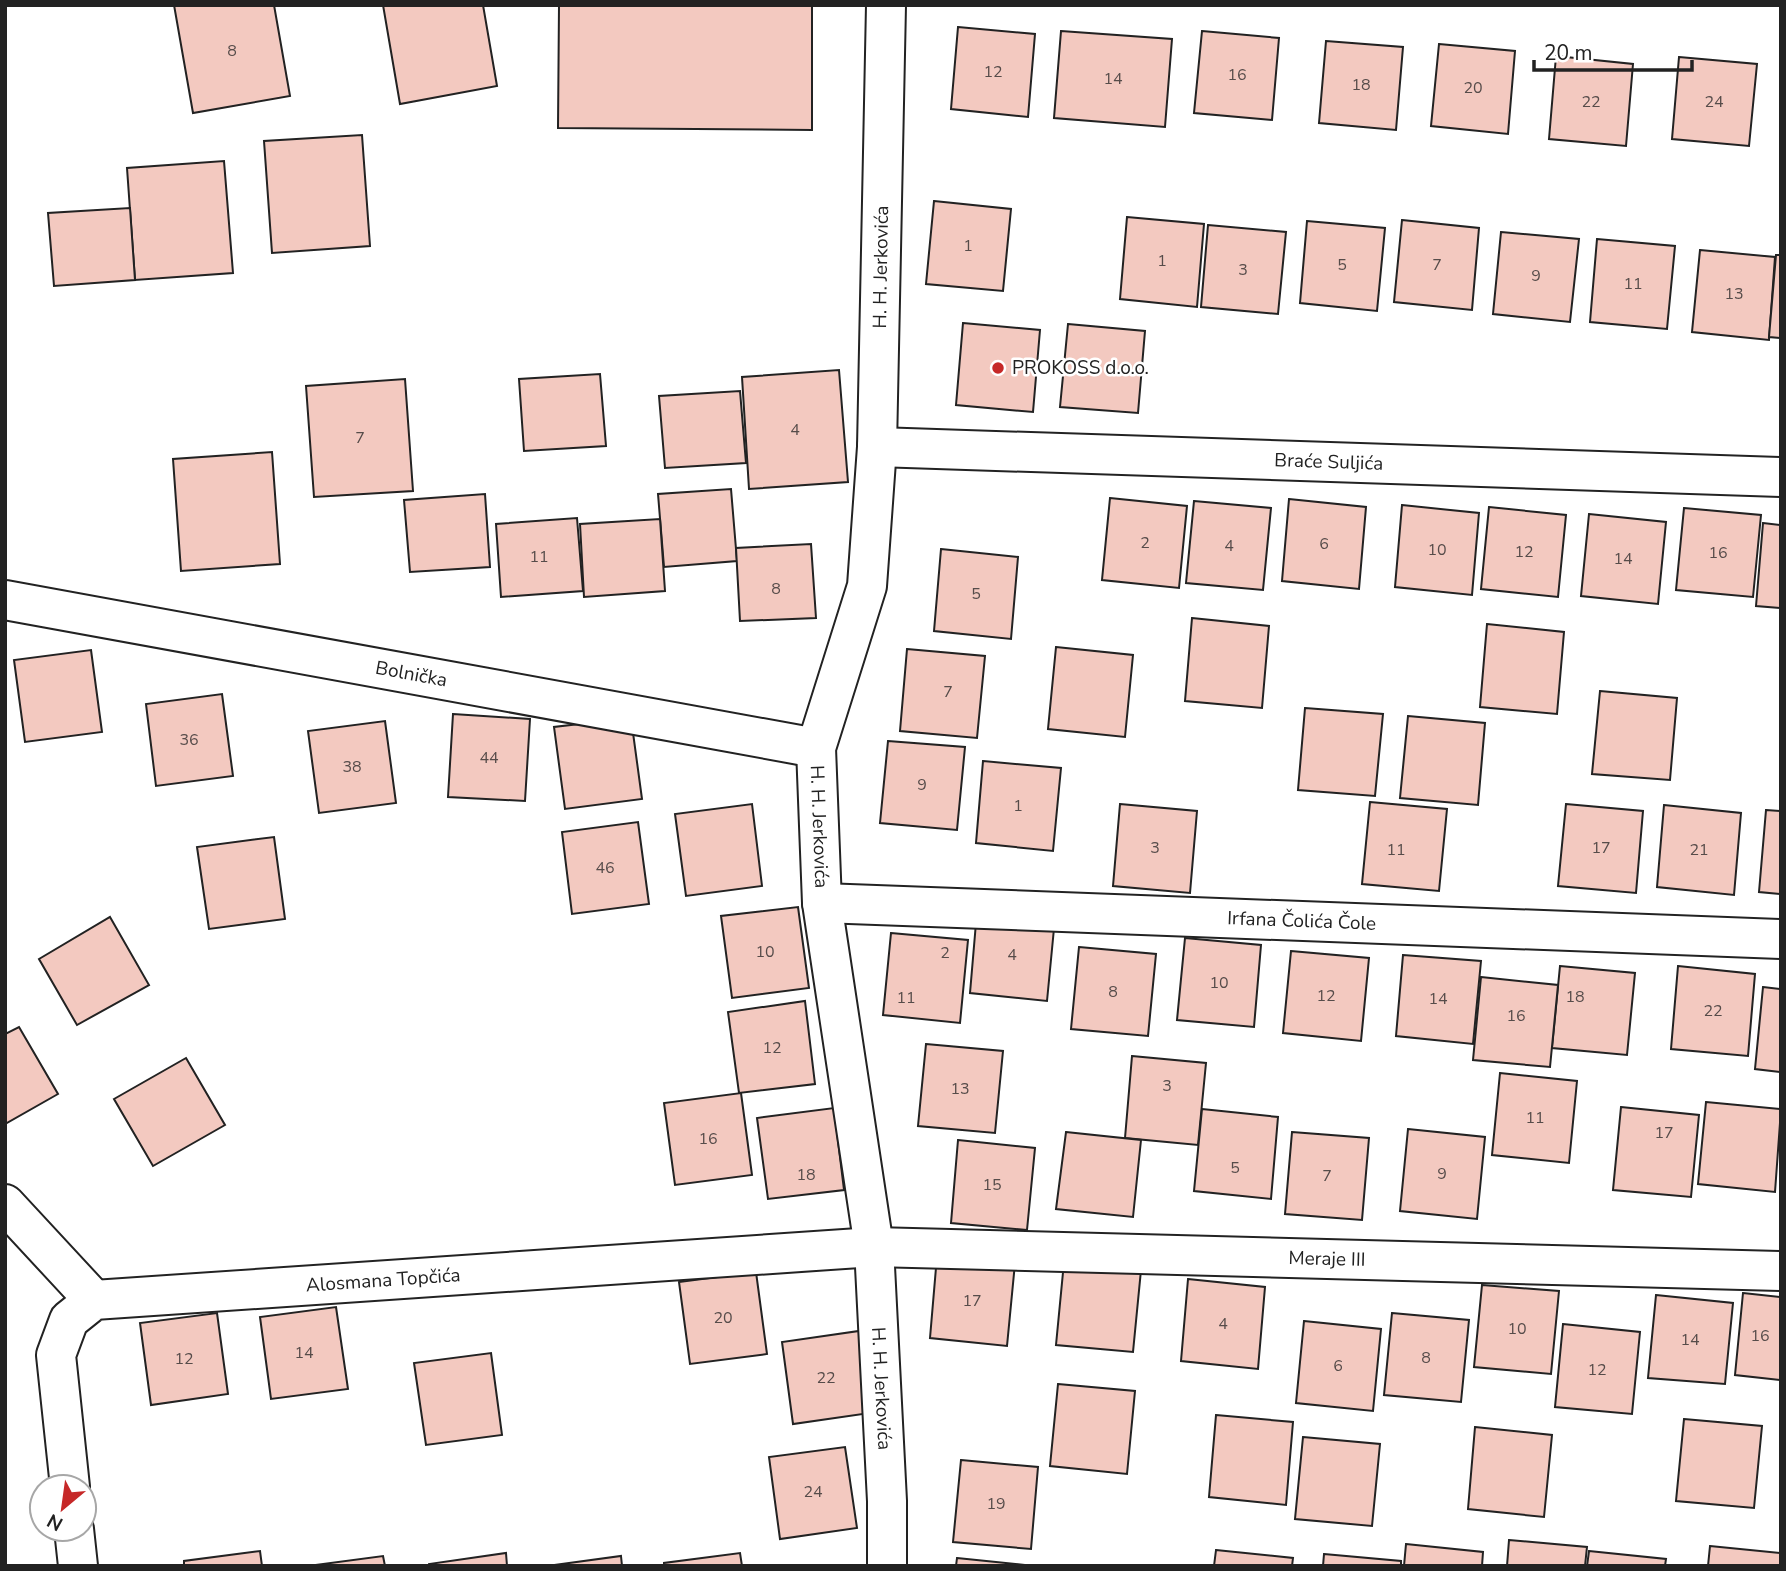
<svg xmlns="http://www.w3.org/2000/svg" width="1786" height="1571" viewBox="0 0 1786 1571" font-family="'Nunito Sans',sans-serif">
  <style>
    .building { fill: #f3c9c0; stroke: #222; stroke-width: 2 }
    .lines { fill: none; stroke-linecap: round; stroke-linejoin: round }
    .minor-casing { stroke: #222; stroke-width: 42 }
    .minor { stroke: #fff; stroke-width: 38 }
    .poi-dot { fill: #c62828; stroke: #fff; stroke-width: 2.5 }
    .labels { text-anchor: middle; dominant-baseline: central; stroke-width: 5; stroke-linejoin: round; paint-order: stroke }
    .number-label { font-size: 16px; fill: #564c4a }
    .street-label { font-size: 19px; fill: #222; stroke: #fff }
    .poi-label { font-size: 19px; fill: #222; stroke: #fff; text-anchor: start }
  </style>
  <rect width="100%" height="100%" fill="#fff"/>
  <g class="building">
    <path d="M 174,5 L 274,5 L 290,96 L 193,113 Z"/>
    <path d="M 383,5 L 483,5 L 497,86 L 400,104 Z"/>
    <path d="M 559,5 L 812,5 L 812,130 L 558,128 Z"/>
    <path d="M 958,27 L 1035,34 L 1028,117 L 951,109 Z"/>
    <path d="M 1061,31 L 1172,39 L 1165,127 L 1054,118 Z"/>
    <path d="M 1202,31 L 1279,38 L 1272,120 L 1194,113 Z"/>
    <path d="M 1326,41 L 1403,47 L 1396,130 L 1319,123 Z"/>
    <path d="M 1439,44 L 1515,51 L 1508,134 L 1431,126 Z"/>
    <path d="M 1556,56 L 1633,64 L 1626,146 L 1549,139 Z"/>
    <path d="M 1679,57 L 1757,64 L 1749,146 L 1672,139 Z"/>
    <path d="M 362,135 L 370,246 L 272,253 L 264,141 Z"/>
    <path d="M 224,161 L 233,273 L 135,280 L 127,168 Z"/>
    <path d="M 934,201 L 1011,209 L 1003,291 L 926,284 Z"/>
    <path d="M 130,208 L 135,280 L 54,286 L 48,213 Z"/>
    <path d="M 1127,217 L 1204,224 L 1197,307 L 1120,299 Z"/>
    <path d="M 1402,220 L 1479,228 L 1472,310 L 1394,302 Z"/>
    <path d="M 1307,221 L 1385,228 L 1377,311 L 1300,303 Z"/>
    <path d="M 1208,225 L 1286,232 L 1278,314 L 1201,307 Z"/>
    <path d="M 1501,232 L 1579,239 L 1570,322 L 1493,314 Z"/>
    <path d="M 1597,239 L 1675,246 L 1667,329 L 1590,322 Z"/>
    <path d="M 1700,250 L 1775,257 L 1769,340 L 1692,332 Z"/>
    <path d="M 1776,255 L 1781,255 L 1781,338 L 1769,337 Z"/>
    <path d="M 963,323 L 1040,330 L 1033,412 L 956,405 Z"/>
    <path d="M 1068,324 L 1145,331 L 1138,413 L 1060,407 Z"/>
    <path d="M 839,370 L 848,482 L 749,489 L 742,377 Z"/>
    <path d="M 600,374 L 606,446 L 524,451 L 519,379 Z"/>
    <path d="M 405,379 L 413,491 L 314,497 L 306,386 Z"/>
    <path d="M 740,391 L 746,463 L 665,468 L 659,396 Z"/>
    <path d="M 272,452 L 280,564 L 181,571 L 173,459 Z"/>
    <path d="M 731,489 L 737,561 L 664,567 L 658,494 Z"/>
    <path d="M 485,494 L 490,567 L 410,572 L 404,500 Z"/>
    <path d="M 1110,498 L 1187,506 L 1179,588 L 1102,580 Z"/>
    <path d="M 1289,499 L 1366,507 L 1359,589 L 1282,581 Z"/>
    <path d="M 1194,501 L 1271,508 L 1263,590 L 1186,583 Z"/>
    <path d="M 1402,505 L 1479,513 L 1472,595 L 1395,587 Z"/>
    <path d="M 1489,507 L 1566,515 L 1558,597 L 1481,589 Z"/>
    <path d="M 1684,508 L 1761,515 L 1753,597 L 1676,590 Z"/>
    <path d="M 1589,514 L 1666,522 L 1658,604 L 1581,596 Z"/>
    <path d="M 577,518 L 583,591 L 501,597 L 496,524 Z"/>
    <path d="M 660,519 L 665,591 L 584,597 L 580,524 Z"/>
    <path d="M 1763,523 L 1781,525 L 1781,608 L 1756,606 Z"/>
    <path d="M 811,544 L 816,618 L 740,621 L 736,548 Z"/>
    <path d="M 941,549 L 1018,557 L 1011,639 L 934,631 Z"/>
    <path d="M 1192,618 L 1269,626 L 1262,708 L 1185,701 Z"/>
    <path d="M 1487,624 L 1564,632 L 1557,714 L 1480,707 Z"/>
    <path d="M 1056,647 L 1133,655 L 1125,737 L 1048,729 Z"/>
    <path d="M 907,649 L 985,656 L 977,738 L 900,731 Z"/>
    <path d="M 91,650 L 102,732 L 25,742 L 14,660 Z"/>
    <path d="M 1600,691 L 1677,698 L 1670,780 L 1592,774 Z"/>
    <path d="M 222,694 L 233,776 L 156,786 L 146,704 Z"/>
    <path d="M 1305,708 L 1383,714 L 1375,796 L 1298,790 Z"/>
    <path d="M 453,714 L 530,719 L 525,801 L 448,797 Z"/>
    <path d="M 1408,716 L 1485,723 L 1478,805 L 1400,798 Z"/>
    <path d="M 631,718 L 642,799 L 565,809 L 554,727 Z"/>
    <path d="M 385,721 L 396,803 L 319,813 L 308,731 Z"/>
    <path d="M 888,741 L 965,747 L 957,830 L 880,823 Z"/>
    <path d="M 983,761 L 1061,768 L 1053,851 L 976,843 Z"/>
    <path d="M 1370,802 L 1447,809 L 1439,891 L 1362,884 Z"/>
    <path d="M 752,804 L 762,886 L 686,896 L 675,814 Z"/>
    <path d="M 1120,804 L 1197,811 L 1190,893 L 1113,886 Z"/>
    <path d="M 1566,804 L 1643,811 L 1636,893 L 1558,886 Z"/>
    <path d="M 1664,805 L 1741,813 L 1734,895 L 1657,887 Z"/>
    <path d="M 1766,810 L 1781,811 L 1781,894 L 1759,892 Z"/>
    <path d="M 638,822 L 649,904 L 572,914 L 562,832 Z"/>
    <path d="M 274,837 L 285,919 L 209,929 L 197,847 Z"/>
    <path d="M 798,907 L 809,988 L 732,998 L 721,916 Z"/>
    <path d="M 977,911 L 1055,918 L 1047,1001 L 970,993 Z"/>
    <path d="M 110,917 L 149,985 L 77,1025 L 39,959 Z"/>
    <path d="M 891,933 L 968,940 L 960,1023 L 883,1015 Z"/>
    <path d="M 1185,938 L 1261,945 L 1254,1027 L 1177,1020 Z"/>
    <path d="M 1079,947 L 1156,954 L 1148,1036 L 1071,1029 Z"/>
    <path d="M 1291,951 L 1369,958 L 1361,1041 L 1283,1033 Z"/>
    <path d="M 1403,955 L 1481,961 L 1473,1044 L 1396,1036 Z"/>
    <path d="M 1560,966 L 1635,973 L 1627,1055 L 1552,1048 Z"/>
    <path d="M 1678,966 L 1755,974 L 1748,1056 L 1671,1049 Z"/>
    <path d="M 1481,977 L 1558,985 L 1550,1067 L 1473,1060 Z"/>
    <path d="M 1763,987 L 1781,989 L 1781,1072 L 1755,1069 Z"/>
    <path d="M 805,1001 L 815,1084 L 739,1093 L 728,1012 Z"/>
    <path d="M 19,1027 L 58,1094 L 5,1124 L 5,1034 Z"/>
    <path d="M 926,1044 L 1003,1051 L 995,1133 L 918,1126 Z"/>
    <path d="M 1132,1056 L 1206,1063 L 1198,1145 L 1125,1138 Z"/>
    <path d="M 186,1058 L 225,1125 L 153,1166 L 114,1099 Z"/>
    <path d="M 1500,1073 L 1577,1081 L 1569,1163 L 1492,1155 Z"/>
    <path d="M 741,1093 L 752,1175 L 675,1185 L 664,1103 Z"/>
    <path d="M 1706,1102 L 1781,1109 L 1775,1192 L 1698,1184 Z"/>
    <path d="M 1621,1107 L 1699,1115 L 1691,1197 L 1613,1190 Z"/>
    <path d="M 834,1108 L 844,1190 L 768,1199 L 757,1118 Z"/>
    <path d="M 1202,1109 L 1278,1117 L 1271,1199 L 1194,1191 Z"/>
    <path d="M 1408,1129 L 1485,1137 L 1477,1219 L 1400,1211 Z"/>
    <path d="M 1066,1132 L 1141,1140 L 1133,1217 L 1056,1209 Z"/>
    <path d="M 1292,1132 L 1369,1138 L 1362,1220 L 1285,1214 Z"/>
    <path d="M 958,1140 L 1035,1148 L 1027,1230 L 951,1223 Z"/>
    <path d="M 937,1256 L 1015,1263 L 1007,1346 L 930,1338 Z"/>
    <path d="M 1064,1262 L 1141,1270 L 1133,1352 L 1056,1345 Z"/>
    <path d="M 756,1272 L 767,1354 L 690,1364 L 679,1282 Z"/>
    <path d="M 1188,1279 L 1265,1287 L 1258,1369 L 1181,1361 Z"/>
    <path d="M 1482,1285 L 1559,1291 L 1551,1374 L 1474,1367 Z"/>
    <path d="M 1743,1293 L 1781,1297 L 1781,1380 L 1735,1375 Z"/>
    <path d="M 1656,1295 L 1733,1303 L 1725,1384 L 1648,1378 Z"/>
    <path d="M 336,1307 L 348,1389 L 271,1399 L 260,1317 Z"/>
    <path d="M 217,1313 L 228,1394 L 151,1405 L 140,1323 Z"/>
    <path d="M 1392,1313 L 1469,1320 L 1461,1402 L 1384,1395 Z"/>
    <path d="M 1304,1321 L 1381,1329 L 1373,1411 L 1296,1403 Z"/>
    <path d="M 1563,1324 L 1640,1332 L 1632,1414 L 1555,1407 Z"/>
    <path d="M 859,1331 L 870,1413 L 793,1424 L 782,1342 Z"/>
    <path d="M 491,1353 L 502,1435 L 426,1445 L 414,1363 Z"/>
    <path d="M 1058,1384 L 1135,1391 L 1127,1474 L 1050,1466 Z"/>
    <path d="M 1216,1415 L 1293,1422 L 1286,1505 L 1209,1497 Z"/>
    <path d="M 1684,1419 L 1762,1426 L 1754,1508 L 1676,1501 Z"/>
    <path d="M 1475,1427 L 1552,1435 L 1544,1517 L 1468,1509 Z"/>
    <path d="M 1303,1437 L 1380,1444 L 1372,1526 L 1295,1519 Z"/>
    <path d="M 845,1447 L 857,1528 L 780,1539 L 769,1457 Z"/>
    <path d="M 961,1460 L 1038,1467 L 1031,1549 L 953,1542 Z"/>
    <path d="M 1509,1540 L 1587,1547 L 1585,1566 L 1507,1566 Z"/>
    <path d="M 1406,1544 L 1483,1552 L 1482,1566 L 1404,1566 Z"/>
    <path d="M 1710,1546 L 1781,1553 L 1781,1566 L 1708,1566 Z"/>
    <path d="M 1216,1550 L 1293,1558 L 1292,1566 L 1214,1566 Z"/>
    <path d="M 260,1551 L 262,1566 L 184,1566 L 184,1561 Z"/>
    <path d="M 1589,1551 L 1666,1559 L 1665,1566 L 1587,1566 Z"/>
    <path d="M 506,1553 L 507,1566 L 429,1566 L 429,1564 Z"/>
    <path d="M 740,1553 L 742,1566 L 664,1566 L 664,1563 Z"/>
    <path d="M 1324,1554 L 1401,1561 L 1401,1566 L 1323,1566 Z"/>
    <path d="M 383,1556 L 385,1566 L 308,1566 Z"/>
    <path d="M 621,1556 L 622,1566 L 547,1566 Z"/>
    <path d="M 957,1558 L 1034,1566 L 956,1566 Z"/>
  </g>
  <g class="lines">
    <g class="minor-casing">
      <g id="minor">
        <path id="s1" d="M 886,5 L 877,447 L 867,586 L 816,748 L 822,903 L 874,1247 L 887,1501 L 887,1566"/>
        <path id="s2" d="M 877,447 L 1781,477"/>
        <path id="s3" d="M 5,600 L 816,748"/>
        <path id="s4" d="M 822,903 L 1781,939"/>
        <path d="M 5,1204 L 94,1300"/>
        <path id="s5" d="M 70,1487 L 56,1355 L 69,1320 L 94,1300 L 874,1247 L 1781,1271"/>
        <path d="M 74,1529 L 78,1566"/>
      </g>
    </g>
    <use href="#minor" class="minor"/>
  </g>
  <circle class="poi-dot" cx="998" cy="368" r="7"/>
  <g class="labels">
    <g class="number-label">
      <text x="232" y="51">8</text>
      <text x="993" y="72">12</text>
      <text x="1237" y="75">16</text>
      <text x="1113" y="79">14</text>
      <text x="1361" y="85">18</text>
      <text x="1473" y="88">20</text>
      <text x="1591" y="102">22</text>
      <text x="1714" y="102">24</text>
      <text x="968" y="246">1</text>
      <text x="1162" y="261">1</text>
      <text x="1342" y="265">5</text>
      <text x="1437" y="265">7</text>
      <text x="1243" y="270">3</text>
      <text x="1536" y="276">9</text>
      <text x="1633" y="284">11</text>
      <text x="1734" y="294">13</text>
      <text x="795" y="430">4</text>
      <text x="360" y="438">7</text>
      <text x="1145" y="543">2</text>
      <text x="1324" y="544">6</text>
      <text x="1229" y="546">4</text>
      <text x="1437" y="550">10</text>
      <text x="1524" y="552">12</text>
      <text x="1718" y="553">16</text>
      <text x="539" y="557">11</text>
      <text x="1623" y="559">14</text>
      <text x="776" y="589">8</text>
      <text x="976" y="594">5</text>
      <text x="948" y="692">7</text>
      <text x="189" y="740">36</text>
      <text x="489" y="758">44</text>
      <text x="352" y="767">38</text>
      <text x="922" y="785">9</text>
      <text x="1018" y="806">1</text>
      <text x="1155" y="848">3</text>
      <text x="1601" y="848">17</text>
      <text x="1396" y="850">11</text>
      <text x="1699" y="850">21</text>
      <text x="605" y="868">46</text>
      <text x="765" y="952">10</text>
      <text x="945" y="953">2</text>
      <text x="1012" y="955">4</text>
      <text x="1219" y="983">10</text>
      <text x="1113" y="992">8</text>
      <text x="1326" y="996">12</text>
      <text x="1575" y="997">18</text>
      <text x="906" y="998">11</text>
      <text x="1438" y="999">14</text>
      <text x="1713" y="1011">22</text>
      <text x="1516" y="1016">16</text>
      <text x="772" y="1048">12</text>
      <text x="1167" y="1086">3</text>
      <text x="960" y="1089">13</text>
      <text x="1535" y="1118">11</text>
      <text x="1664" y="1133">17</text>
      <text x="708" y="1139">16</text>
      <text x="1235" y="1168">5</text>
      <text x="1442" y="1174">9</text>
      <text x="806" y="1175">18</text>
      <text x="1327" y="1176">7</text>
      <text x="992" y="1185">15</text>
      <text x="972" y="1301">17</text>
      <text x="723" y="1318">20</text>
      <text x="1223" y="1324">4</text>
      <text x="1517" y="1329">10</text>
      <text x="1760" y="1336">16</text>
      <text x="1690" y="1340">14</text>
      <text x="304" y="1353">14</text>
      <text x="1426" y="1358">8</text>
      <text x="184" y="1359">12</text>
      <text x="1338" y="1366">6</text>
      <text x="1597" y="1370">12</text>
      <text x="826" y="1378">22</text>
      <text x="813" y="1492">24</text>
      <text x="996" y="1504">19</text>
    </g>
    <g class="street-label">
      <text transform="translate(881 267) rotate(-89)">H. H. Jerkovića</text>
      <text stroke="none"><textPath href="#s2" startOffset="452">Braće Suljića</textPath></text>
      <text stroke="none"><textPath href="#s3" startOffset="413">Bolnička</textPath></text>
      <text stroke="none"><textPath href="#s1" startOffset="830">H. H. Jerkovića</textPath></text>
      <text stroke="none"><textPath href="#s4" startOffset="480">Irfana Čolića Čole</textPath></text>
      <text stroke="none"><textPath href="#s5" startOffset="1437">Meraje III</textPath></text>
      <text stroke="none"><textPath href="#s5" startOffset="492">Alosmana Topčića</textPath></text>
      <text stroke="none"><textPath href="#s1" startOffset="1396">H. H. Jerkovića</textPath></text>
    </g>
    <g class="poi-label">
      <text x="1012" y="368">PROKOSS d.o.o.</text>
    </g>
  </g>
  <rect width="1786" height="1571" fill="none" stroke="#222222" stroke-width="14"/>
  <g transform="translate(63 1508) rotate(209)"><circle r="33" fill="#ffffff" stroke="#a7a7a7" stroke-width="2"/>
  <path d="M0-5L12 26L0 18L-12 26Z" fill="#c62828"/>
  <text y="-10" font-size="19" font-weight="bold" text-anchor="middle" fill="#222222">N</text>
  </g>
  <path d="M1534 60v10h158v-10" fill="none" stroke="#222222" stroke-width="3.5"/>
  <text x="1544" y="60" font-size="21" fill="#222222" stroke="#ffffff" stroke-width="5" paint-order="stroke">20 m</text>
</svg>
